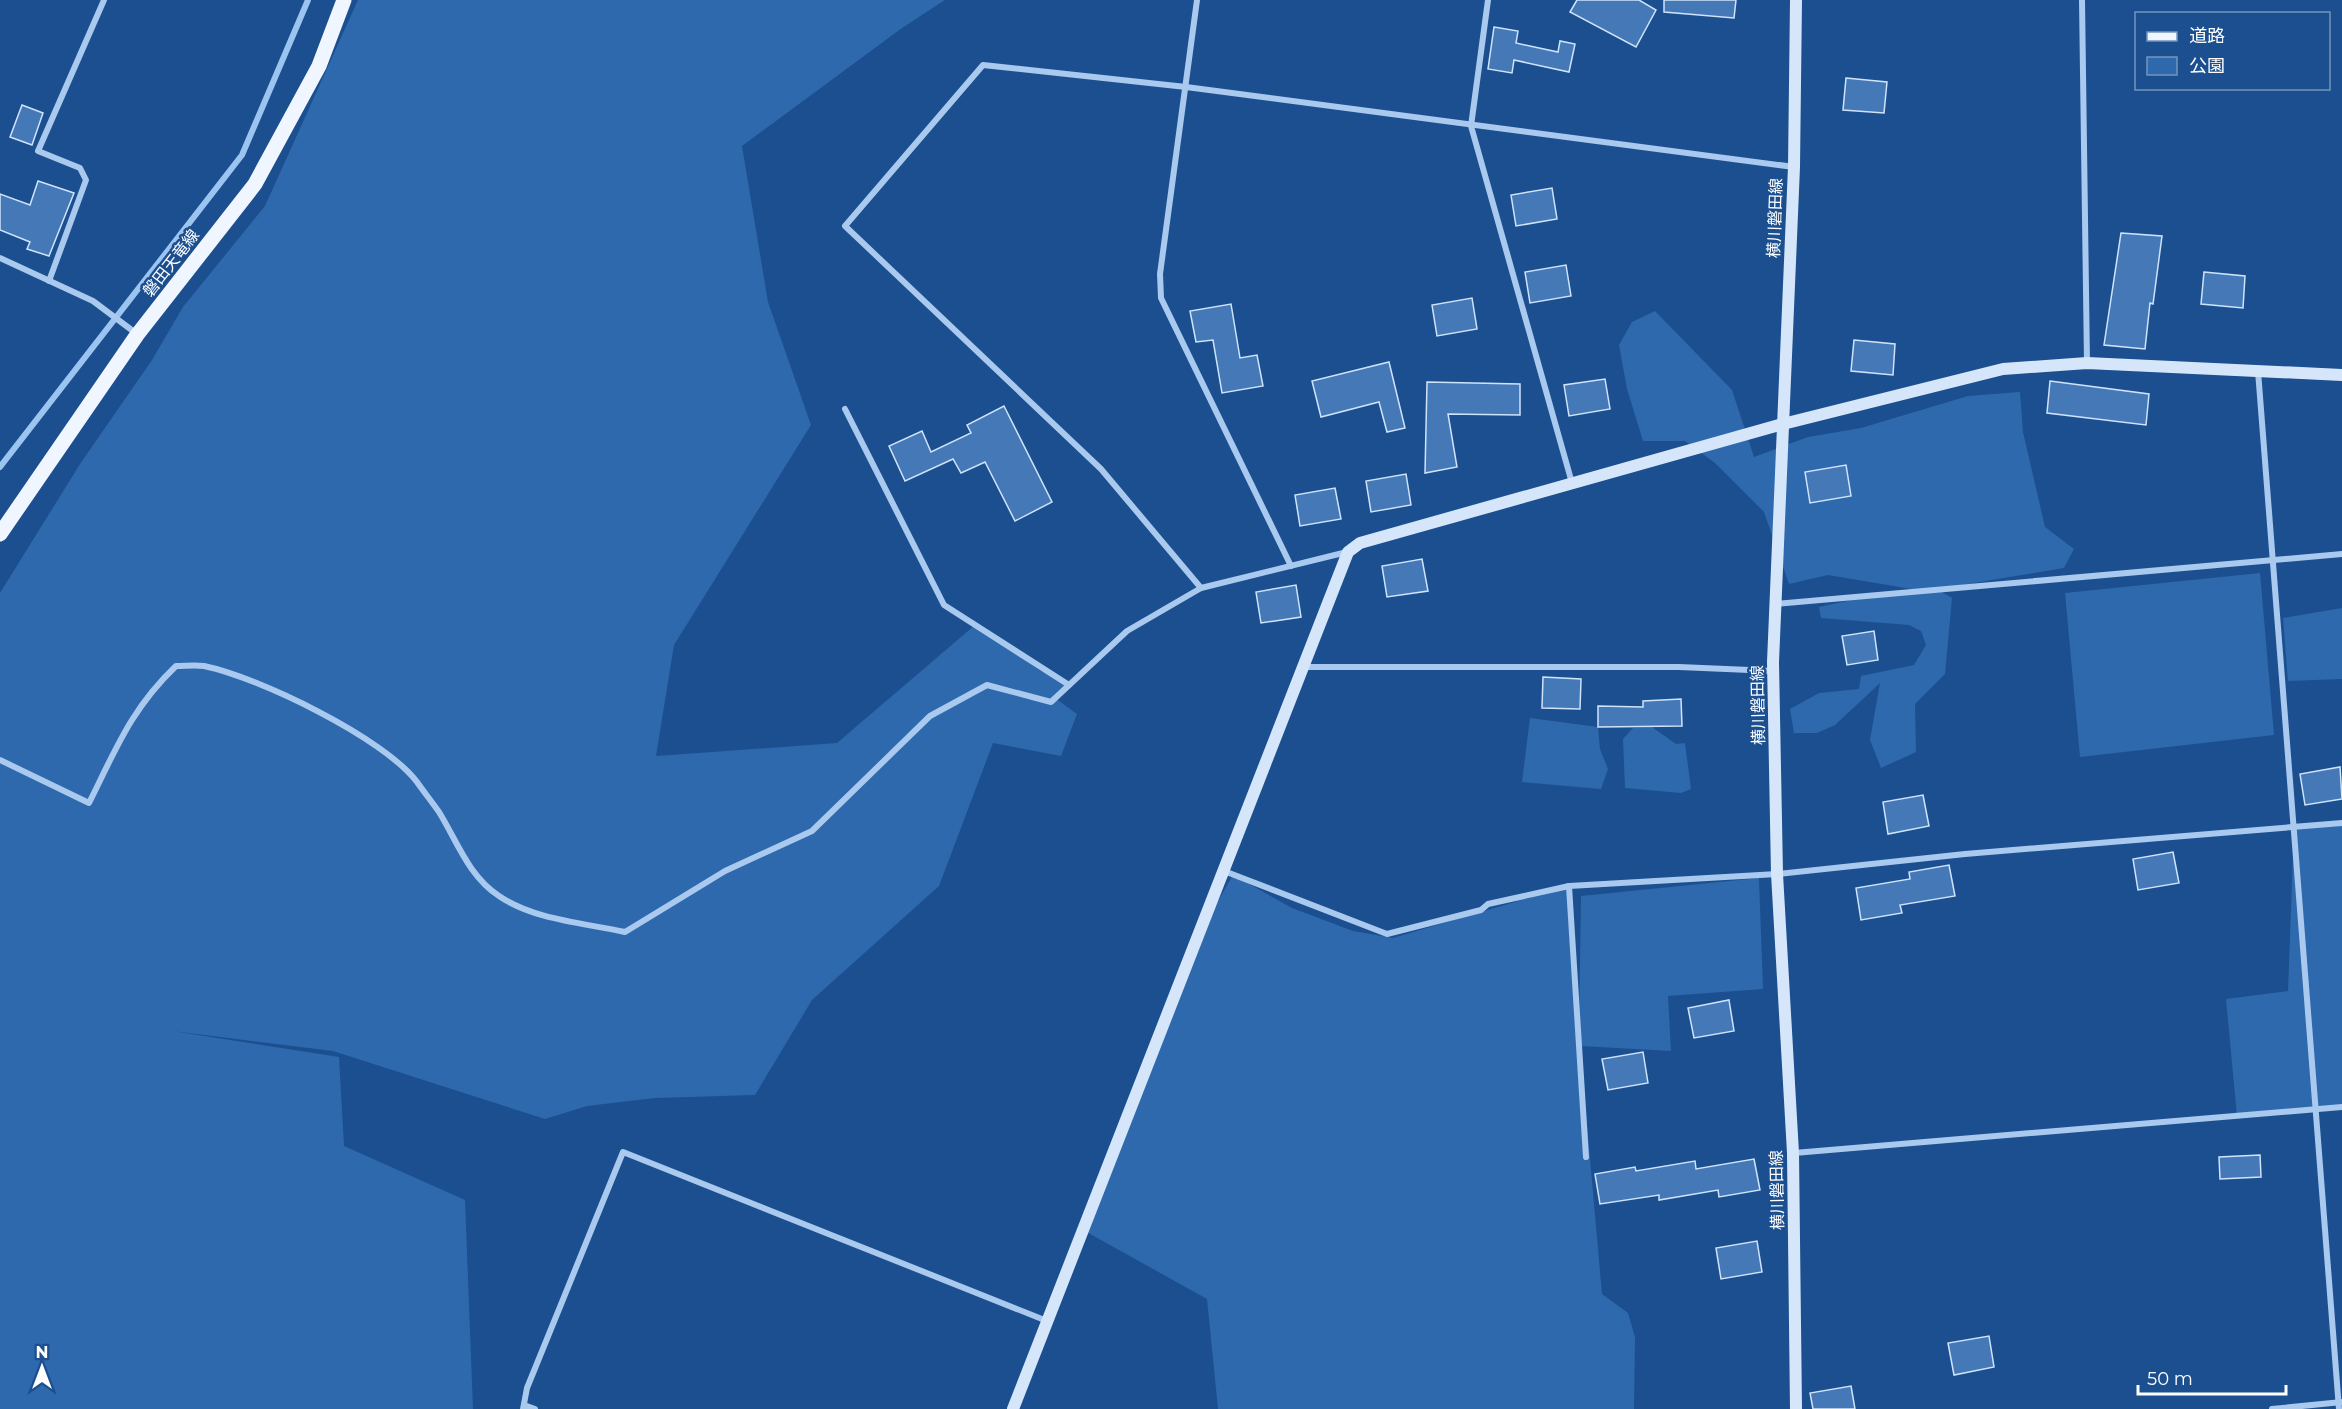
<svg xmlns="http://www.w3.org/2000/svg" width="2342" height="1409" viewBox="0 0 2342 1409" font-family="Montserrat,'Noto Sans JP',sans-serif">
  <style>
    .green { fill: #2e69ad }
    .lines { fill: none; stroke-linecap: round; stroke-linejoin: round }
    .stream { stroke: #9cc4f0; stroke-width: 6 }
    .building { fill: #4478b7; stroke: #cfe3fa; stroke-width: 1.5 }
    .street { stroke: #a9c9ee; stroke-width: 6 }
    .secondary { stroke: #d6e6fa; stroke-width: 12 }
    .primary { stroke: #f0f6ff; stroke-width: 15 }
    .labels { text-anchor: middle; dominant-baseline: central; stroke-width: 5; stroke-linejoin: round; paint-order: stroke }
    .street-label { font-size: 16px; fill: #fff; stroke: #1b4f8f }
  </style>
  <rect width="100%" height="100%" fill="#1b4f8f"/>
  <g class="green">
    <path d="M 358,0 L 945,0 L 902,28 L 742,146 L 768,302 L 811,425 L 674,645 L 656,756 L 837,743 L 975,625 L 1039,670 L 1069,685 L 1055,698 L 1077,714 L 1061,756 L 993,743 L 939,886 L 812,1000 L 755,1095 L 655,1098 L 587,1106 L 545,1119 L 333,1051 L 172,1031 L 339,1057 L 344,1146 L 465,1200 L 473,1409 L 0,1409 L 0,593 L 80,464 L 152,360 L 183,307 L 265,206 Z"/>
    <path d="M 1655,311 L 1732,390 L 1754,457 L 1808,437 L 1861,428 L 1968,396 L 2020,392 L 2023,432 L 2045,527 L 2074,549 L 2064,568 L 1937,589 L 1952,598 L 1945,674 L 1915,704 L 1916,752 L 1881,768 L 1870,740 L 1880,683 L 1835,725 L 1817,733 L 1794,733 L 1790,709 L 1819,693 L 1859,689 L 1861,676 L 1914,665 L 1926,645 L 1921,631 L 1909,625 L 1821,618 L 1819,607 L 1870,596 L 1923,591 L 1828,575 L 1789,584 L 1764,512 L 1715,463 L 1685,441 L 1643,441 L 1627,389 L 1619,345 L 1632,322 Z"/>
    <path d="M 2260,573 L 2274,735 L 2080,757 L 2065,593 Z"/>
    <path d="M 2342,608 L 2342,679 L 2288,681 L 2283,618 Z"/>
    <path d="M 1530,718 L 1598,727 L 1600,749 L 1608,769 L 1601,789 L 1522,782 Z"/>
    <path d="M 1652,727 L 1676,744 L 1685,743 L 1691,789 L 1681,793 L 1625,788 L 1623,739 L 1633,728 Z"/>
    <path d="M 2342,823 L 2342,1107 L 2237,1116 L 2226,999 L 2288,991 L 2294,827 Z"/>
    <path d="M 1233,875 L 1292,908 L 1353,931 L 1393,938 L 1569,886 L 1579,1028 L 1581,896 L 1759,878 L 1763,989 L 1668,996 L 1671,1051 L 1580,1046 L 1602,1294 L 1628,1313 L 1635,1337 L 1634,1409 L 1218,1409 L 1207,1299 L 1083,1230 L 1198,935 Z"/>
  </g>
  <g class="lines">
    <path class="stream" d="M 0,467 L 242,155 L 308,0"/>
  </g>
  <g class="building">
    <path d="M 1577,0 L 1639,0 L 1656,10 L 1636,47 L 1570,12 Z"/>
    <path d="M 1664,0 L 1736,0 L 1734,18 L 1664,12 Z"/>
    <path d="M 1494,27 L 1518,31 L 1516,43 L 1558,52 L 1560,41 L 1575,44 L 1569,72 L 1514,60 L 1512,73 L 1488,69 Z"/>
    <path d="M 1846,78 L 1887,82 L 1884,113 L 1843,110 Z"/>
    <path d="M 22,105 L 43,113 L 32,145 L 10,137 Z"/>
    <path d="M 38,181 L 74,193 L 49,256 L 27,249 L 30,242 L 0,230 L 0,194 L 30,205 Z"/>
    <path d="M 1552,188 L 1557,219 L 1516,226 L 1511,195 Z"/>
    <path d="M 2121,233 L 2162,236 L 2153,304 L 2150,303 L 2145,349 L 2104,345 Z"/>
    <path d="M 1566,265 L 1571,296 L 1530,303 L 1525,272 Z"/>
    <path d="M 2204,272 L 2245,276 L 2243,308 L 2201,304 Z"/>
    <path d="M 1472,298 L 1477,329 L 1437,336 L 1432,305 Z"/>
    <path d="M 1231,304 L 1240,358 L 1257,355 L 1263,386 L 1222,393 L 1213,340 L 1196,342 L 1190,311 Z"/>
    <path d="M 1854,340 L 1895,344 L 1893,375 L 1851,371 Z"/>
    <path d="M 1389,362 L 1405,428 L 1387,432 L 1379,402 L 1321,417 L 1312,381 Z"/>
    <path d="M 1605,379 L 1610,409 L 1569,416 L 1564,385 Z"/>
    <path d="M 2050,381 L 2149,394 L 2146,425 L 2047,413 Z"/>
    <path d="M 1427,382 L 1520,384 L 1520,415 L 1448,414 L 1457,467 L 1425,473 Z"/>
    <path d="M 1004,406 L 1052,502 L 1015,521 L 985,462 L 961,473 L 953,459 L 905,481 L 889,446 L 922,431 L 931,452 L 971,433 L 967,425 Z"/>
    <path d="M 1846,465 L 1851,496 L 1810,503 L 1805,472 Z"/>
    <path d="M 1406,474 L 1411,505 L 1371,512 L 1366,481 Z"/>
    <path d="M 1335,488 L 1341,519 L 1300,526 L 1295,495 Z"/>
    <path d="M 1422,559 L 1428,591 L 1387,597 L 1382,566 Z"/>
    <path d="M 1296,585 L 1301,617 L 1261,623 L 1256,592 Z"/>
    <path d="M 1874,631 L 1878,660 L 1847,665 L 1842,636 Z"/>
    <path d="M 1543,677 L 1581,679 L 1580,709 L 1542,708 Z"/>
    <path d="M 1681,699 L 1682,726 L 1598,727 L 1598,706 L 1643,707 L 1643,701 Z"/>
    <path d="M 2340,767 L 2342,799 L 2305,805 L 2300,774 Z"/>
    <path d="M 1923,795 L 1929,826 L 1888,834 L 1883,802 Z"/>
    <path d="M 2173,852 L 2179,883 L 2138,890 L 2133,859 Z"/>
    <path d="M 1949,865 L 1955,896 L 1900,905 L 1902,913 L 1861,920 L 1856,888 L 1910,879 L 1909,872 Z"/>
    <path d="M 1729,1000 L 1734,1031 L 1694,1038 L 1688,1008 Z"/>
    <path d="M 1643,1052 L 1648,1083 L 1608,1090 L 1602,1059 Z"/>
    <path d="M 2260,1155 L 2261,1177 L 2220,1179 L 2219,1157 Z"/>
    <path d="M 1754,1159 L 1760,1190 L 1719,1197 L 1718,1190 L 1659,1200 L 1659,1195 L 1600,1204 L 1595,1174 L 1635,1167 L 1636,1171 L 1695,1161 L 1696,1169 Z"/>
    <path d="M 1757,1241 L 1762,1272 L 1721,1279 L 1716,1248 Z"/>
    <path d="M 1989,1336 L 1994,1367 L 1954,1375 L 1948,1343 Z"/>
    <path d="M 1851,1386 L 1855,1409 L 1813,1409 L 1810,1393 Z"/>
  </g>
  <g class="lines">
    <g class="street">
      <path d="M 1197,0 L 1160,274 L 1161,298 L 1291,566"/>
      <path d="M 1488,0 L 1471,126 L 1572,483"/>
      <path d="M 2082,0 L 2087,363"/>
      <path d="M 0,258 L 93,301 L 137,334"/>
      <path d="M 49,281 L 86,180 L 80,168 L 38,151 L 104,0"/>
      <path d="M 2258,371 L 2339,1409"/>
      <path d="M 845,409 L 944,605 L 1069,685"/>
      <path d="M 1201,588 L 1101,469 L 845,226 L 983,65 L 1186,87 L 1794,167"/>
      <path d="M 1776,604 L 2342,554"/>
      <path d="M 1303,667 L 1679,667 L 1773,671"/>
      <path d="M 0,760 L 89,803 C 116,749 131,709 176,666 C 185,666 195,665 204,666 C 258,677 384,738 417,782 C 424,792 432,802 439,812 C 457,841 469,877 499,896 C 534,920 584,923 625,932 L 725,871 L 812,831 L 930,716 L 987,685 L 1051,702 L 1127,631 L 1201,588 L 1347,552"/>
      <path d="M 1224,871 L 1387,934 L 1481,910 L 1488,904 L 1569,886 L 1777,874 L 1965,854 L 2342,823"/>
      <path d="M 1569,886 L 1586,1157"/>
      <path d="M 1794,1153 L 2342,1107"/>
      <path d="M 524,1405 L 535,1409"/>
      <path d="M 523,1409 L 527,1388 L 623,1152 L 1047,1321"/>
      <path d="M 2272,1409 L 2342,1402"/>
    </g>
    <g class="secondary">
      <path d="M 1013,1409 L 1348,552 L 1360,543 L 1783,424 L 2003,369 L 2087,363 L 2342,375"/>
      <path d="M 1796,1409 L 1793,1153 L 1777,874 L 1773,662 L 1794,167 L 1796,0"/>
    </g>
    <path class="primary" d="M 0,534 L 137,335 L 255,184 L 319,66 L 344,0"/>
  </g>
  <g class="labels">
    <g class="street-label">
      <text transform="translate(1775 218) rotate(-88)">横川磐田線</text>
      <text transform="translate(171 263) rotate(-52)">磐田天竜線</text>
      <text transform="translate(1758 705) rotate(-91)">横川磐田線</text>
      <text transform="translate(1777 1190) rotate(-91)">横川磐田線</text>
    </g>
  </g>
  <rect x="2135" y="12" width="195" height="78" fill="#1b4f8f" stroke="#7695bc" stroke-width="1.5"/>
  <rect x="2147" y="32" width="30" height="9" fill="#f0f6ff" stroke="#7695bc" stroke-width="1.5"/>
  <text x="2189" y="42" font-size="18" fill="#ffffff">道路</text>
  <rect x="2147" y="57" width="30" height="18" fill="#2e69ad" stroke="#7695bc" stroke-width="1.5"/>
  <text x="2189" y="72" font-size="18" fill="#ffffff">公園</text>
  <g transform="translate(42 1367)" stroke="#1b4f8f" stroke-width="4.5" paint-order="stroke">
  <path d="M0-4.5L10 22L0 15L-10 22Z" fill="#ffffff"/>
  <text y="-9" font-size="16" font-weight="bold" text-anchor="middle" fill="#ffffff">N</text>
  </g>
  <path d="M2138 1385v9h148v-9" fill="none" stroke="#ffffff" stroke-width="3"/>
  <text x="2147" y="1385" font-size="18" fill="#ffffff" stroke="#1b4f8f" stroke-width="4.5" paint-order="stroke">50 m</text>
</svg>
